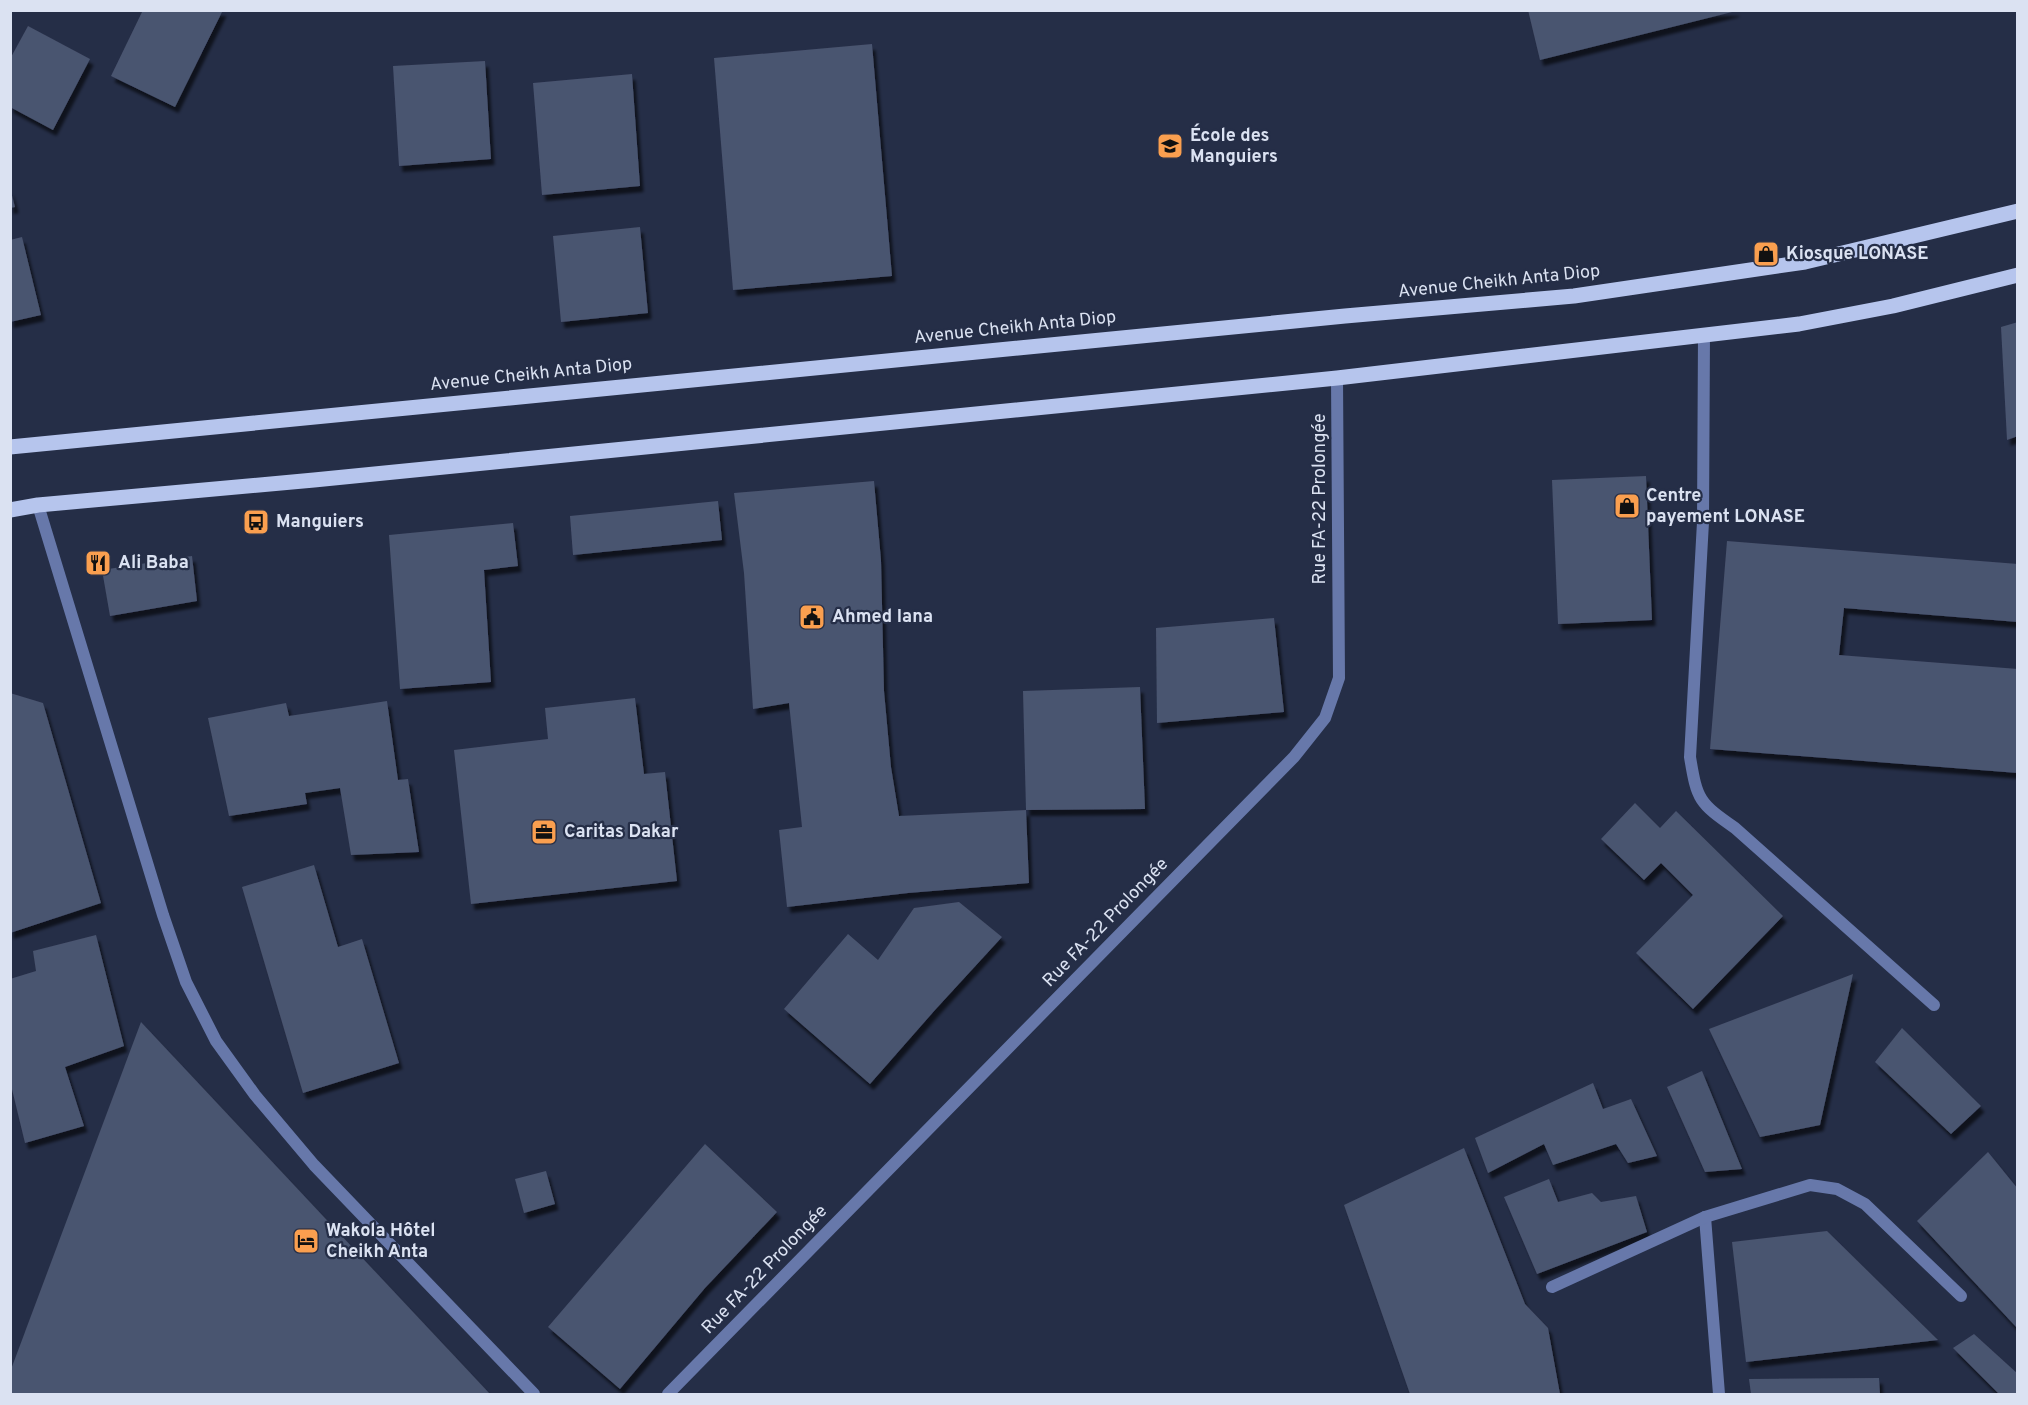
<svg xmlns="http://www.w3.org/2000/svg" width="2028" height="1405" viewBox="0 0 2028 1405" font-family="Overpass,sans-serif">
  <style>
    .building { fill: #4a546f; filter: url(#shadow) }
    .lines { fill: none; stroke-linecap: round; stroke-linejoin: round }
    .lane { stroke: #6778aa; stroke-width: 12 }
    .street { stroke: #6778aa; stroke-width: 12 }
    .primary { stroke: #b6c5ed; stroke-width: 15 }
    .labels { text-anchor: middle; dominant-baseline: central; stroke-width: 4.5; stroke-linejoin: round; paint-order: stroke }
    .poi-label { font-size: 18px; font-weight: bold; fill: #dbe2f2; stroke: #252e47; text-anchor: start }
    .street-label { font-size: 18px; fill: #dbe2f2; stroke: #252e47 }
  </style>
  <defs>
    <filter id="shadow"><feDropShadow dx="3.5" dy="6" stdDeviation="1.5" flood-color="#0009"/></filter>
  </defs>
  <rect width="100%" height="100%" fill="#252e47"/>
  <g class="building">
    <path d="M 143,10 L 223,10 L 175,107 L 111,76 Z"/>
    <path d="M 1528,10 L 1736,10 L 1736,11 L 1540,60 Z"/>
    <path d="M 28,26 L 90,59 L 53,130 L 10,107 L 10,59 Z"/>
    <path d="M 872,44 L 892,276 L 733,290 L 714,58 Z"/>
    <path d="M 485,61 L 491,159 L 399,166 L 393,66 Z"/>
    <path d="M 632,74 L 640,186 L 542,195 L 533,83 Z"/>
    <path d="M 10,188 L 15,207 L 10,208 Z"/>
    <path d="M 640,227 L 648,313 L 561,322 L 553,236 Z"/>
    <path d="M 22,237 L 41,315 L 10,322 L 10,240 Z"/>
    <path d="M 2018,322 L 2018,436 L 2007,440 L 2001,327 Z"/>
    <path d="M 1646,476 L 1652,620 L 1558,624 L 1552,480 Z"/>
    <path d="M 874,481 L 881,560 L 884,691 L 891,767 L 899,816 L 1026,810 L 1029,883 L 908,893 L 787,907 L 779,830 L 802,827 L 789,703 L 753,709 L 744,573 L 734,493 Z"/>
    <path d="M 718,501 L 722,540 L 573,555 L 570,516 Z"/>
    <path d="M 513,523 L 518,566 L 484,570 L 491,682 L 400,689 L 389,535 Z"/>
    <path d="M 1727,541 L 2018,564 L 2018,622 L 1844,608 L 1839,655 L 2018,669 L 2018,773 L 1710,749 Z"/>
    <path d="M 192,556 L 197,601 L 110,616 L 102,570 Z"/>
    <path d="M 1274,618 L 1284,712 L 1157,723 L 1156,628 Z"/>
    <path d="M 1140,687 L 1145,809 L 1026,810 L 1023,691 Z"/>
    <path d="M 10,693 L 43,703 L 101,903 L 10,933 Z"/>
    <path d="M 635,698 L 644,774 L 665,772 L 677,881 L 471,904 L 454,750 L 548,739 L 545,708 Z"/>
    <path d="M 387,701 L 398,780 L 408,779 L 419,852 L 351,855 L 340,788 L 305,793 L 307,804 L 229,816 L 208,718 L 286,703 L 289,716 Z"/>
    <path d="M 1635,803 L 1660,828 L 1676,811 L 1783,916 L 1693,1009 L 1636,953 L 1693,895 L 1661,863 L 1644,880 L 1601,839 Z"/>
    <path d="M 314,865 L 338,947 L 362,939 L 399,1063 L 303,1093 L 242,887 Z"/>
    <path d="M 959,902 L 1002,937 L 935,1010 L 870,1084 L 784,1009 L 848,934 L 878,960 L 914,908 Z"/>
    <path d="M 96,935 L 124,1046 L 65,1067 L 84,1126 L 25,1143 L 10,1081 L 10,979 L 36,971 L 33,951 Z"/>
    <path d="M 1853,974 L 1820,1125 L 1760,1137 L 1709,1029 Z"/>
    <path d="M 141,1022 L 490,1394 L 10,1394 L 10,1372 Z"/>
    <path d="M 1902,1028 L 1981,1106 L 1951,1134 L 1875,1062 Z"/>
    <path d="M 1702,1071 L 1742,1169 L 1705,1172 L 1667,1087 Z"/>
    <path d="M 1593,1083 L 1603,1109 L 1631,1099 L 1657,1156 L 1628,1163 L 1616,1144 L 1553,1165 L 1544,1144 L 1488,1173 L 1475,1138 Z"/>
    <path d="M 705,1144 L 777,1212 L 705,1288 L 620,1389 L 548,1327 Z"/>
    <path d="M 1464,1148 L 1525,1304 L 1548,1328 L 1560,1394 L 1410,1394 L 1344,1205 Z"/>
    <path d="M 1988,1152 L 2018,1189 L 2018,1329 L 1917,1221 Z"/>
    <path d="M 546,1171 L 555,1204 L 524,1213 L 515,1179 Z"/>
    <path d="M 1549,1179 L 1558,1202 L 1592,1193 L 1601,1202 L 1636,1196 L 1647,1232 L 1537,1274 L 1504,1197 Z"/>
    <path d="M 1827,1231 L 1938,1340 L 1746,1362 L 1732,1242 Z"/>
    <path d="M 1974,1334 L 2018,1374 L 2018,1394 L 1999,1394 L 1953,1348 Z"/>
    <path d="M 1879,1378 L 1880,1394 L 1751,1394 L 1749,1379 Z"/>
  </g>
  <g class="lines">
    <path class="lane" d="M 1704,334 L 1703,522 L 1690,757 C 1697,800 1699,803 1735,828 L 1934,1005"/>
    <g class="street">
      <path d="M 38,505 L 163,915 L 186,982 L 216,1041 L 255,1095 L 314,1165 L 534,1394"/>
      <path d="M 1705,1217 L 1719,1394"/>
      <path d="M 1552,1287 L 1705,1217 L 1810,1185 L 1837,1189 L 1865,1204 L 1961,1296"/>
      <path d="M 668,1394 L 1294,757 L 1325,718 L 1339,678 L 1337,378"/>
    </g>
    <g class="primary">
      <path d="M 10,447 L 1345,316 L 1574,296 L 1805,262 L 2018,211"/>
      <path d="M 10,510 L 38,505 L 314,480 L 1337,378 L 1799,324 L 1893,306 L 2018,275"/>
    </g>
  </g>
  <defs>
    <g id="school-square" transform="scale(1.35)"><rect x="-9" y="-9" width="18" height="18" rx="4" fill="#fa9f4f" stroke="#252e47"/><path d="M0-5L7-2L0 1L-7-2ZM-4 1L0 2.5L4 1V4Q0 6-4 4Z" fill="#111"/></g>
    <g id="shop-square" transform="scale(1.35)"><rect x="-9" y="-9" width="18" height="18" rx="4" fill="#fa9f4f" stroke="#252e47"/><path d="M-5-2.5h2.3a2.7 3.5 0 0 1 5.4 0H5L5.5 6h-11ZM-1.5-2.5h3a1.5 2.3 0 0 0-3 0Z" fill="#111"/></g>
    <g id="bus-square" transform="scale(1.35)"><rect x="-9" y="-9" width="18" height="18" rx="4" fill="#fa9f4f" stroke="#252e47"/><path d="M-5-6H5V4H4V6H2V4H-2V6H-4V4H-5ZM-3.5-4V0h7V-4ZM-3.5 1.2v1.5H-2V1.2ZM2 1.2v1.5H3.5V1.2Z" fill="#111"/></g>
    <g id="restaurant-square" transform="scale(1.35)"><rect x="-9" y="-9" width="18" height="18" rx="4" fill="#fa9f4f" stroke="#252e47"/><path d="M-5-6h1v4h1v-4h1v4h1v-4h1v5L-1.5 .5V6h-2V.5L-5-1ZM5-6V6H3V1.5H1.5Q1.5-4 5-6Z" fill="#111"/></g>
    <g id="civic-square" transform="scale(1.35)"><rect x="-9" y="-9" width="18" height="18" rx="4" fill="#fa9f4f" stroke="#252e47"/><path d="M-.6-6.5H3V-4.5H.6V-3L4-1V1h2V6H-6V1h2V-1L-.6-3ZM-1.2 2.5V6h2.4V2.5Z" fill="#111"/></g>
    <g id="office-square" transform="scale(1.35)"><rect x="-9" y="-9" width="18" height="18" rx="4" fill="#fa9f4f" stroke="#252e47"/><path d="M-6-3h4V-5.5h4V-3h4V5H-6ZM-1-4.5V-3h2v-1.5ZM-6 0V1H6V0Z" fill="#111"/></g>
    <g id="hotel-square" transform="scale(1.35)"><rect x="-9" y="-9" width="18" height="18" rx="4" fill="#fa9f4f" stroke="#252e47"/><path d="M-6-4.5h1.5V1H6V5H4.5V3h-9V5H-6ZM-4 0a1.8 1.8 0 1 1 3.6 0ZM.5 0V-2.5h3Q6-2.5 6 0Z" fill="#111"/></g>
  </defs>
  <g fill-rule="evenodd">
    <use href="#school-square" x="1170" y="146"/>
    <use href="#shop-square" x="1766" y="254"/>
    <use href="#shop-square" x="1627" y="506"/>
    <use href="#bus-square" x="256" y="522"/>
    <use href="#restaurant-square" x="98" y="563"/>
    <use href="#civic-square" x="812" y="617"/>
    <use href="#office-square" x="544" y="832"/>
    <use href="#hotel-square" x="306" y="1241"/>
  </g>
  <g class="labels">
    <g class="poi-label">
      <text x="1190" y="136">École des<tspan x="1190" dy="21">Manguiers</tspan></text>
      <text x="1786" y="254">Kiosque LONASE</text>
      <text x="1646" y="496">Centre<tspan x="1646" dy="21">payement LONASE</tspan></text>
      <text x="276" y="522">Manguiers</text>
      <text x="118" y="563">Ali Baba</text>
      <text x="832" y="617">Ahmed Iana</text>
      <text x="564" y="832">Caritas Dakar</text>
      <text x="326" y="1231">Wakola Hôtel<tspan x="326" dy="21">Cheikh Anta</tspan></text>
    </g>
    <g class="street-label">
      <text transform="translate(1499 282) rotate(-6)">Avenue Cheikh Anta Diop</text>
      <text transform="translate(1015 328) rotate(-6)">Avenue Cheikh Anta Diop</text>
      <text transform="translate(531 375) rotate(-6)">Avenue Cheikh Anta Diop</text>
      <text transform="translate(1320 499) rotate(-90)">Rue FA-22 Prolongée</text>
      <text transform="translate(1106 923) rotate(-46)">Rue FA-22 Prolongée</text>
      <text transform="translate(765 1270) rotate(-46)">Rue FA-22 Prolongée</text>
    </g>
  </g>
  <rect width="2028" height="1405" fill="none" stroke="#dbe2f2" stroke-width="24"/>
</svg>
